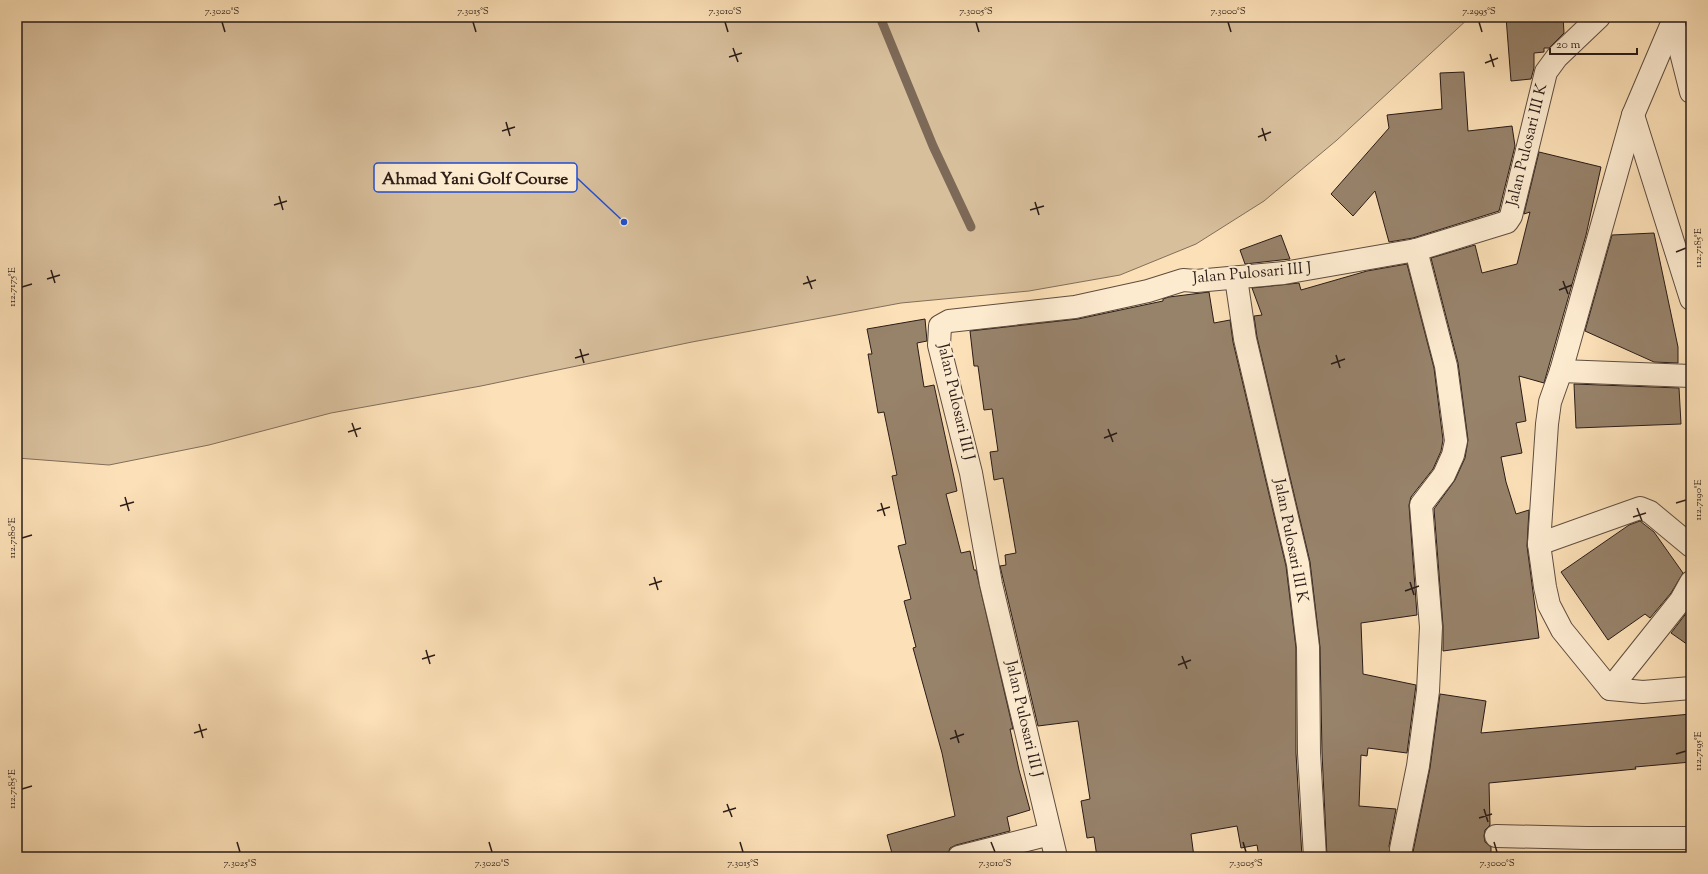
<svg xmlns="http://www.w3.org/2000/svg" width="1708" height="874" viewBox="0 0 1708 874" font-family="'Sorts Mill Goudy',serif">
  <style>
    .green { fill: #d8bf9c; stroke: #816e5a }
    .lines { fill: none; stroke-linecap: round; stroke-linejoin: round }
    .stream { stroke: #7d6957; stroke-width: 9 }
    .building { fill: #97826a; stroke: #2a1c17 }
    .minor-casing { stroke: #5e4d3f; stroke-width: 24 }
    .minor { stroke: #fdebd0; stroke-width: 22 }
    .ticks { fill: none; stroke: #2a1c17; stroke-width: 1.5 }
    .labels { text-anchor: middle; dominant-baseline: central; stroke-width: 4; stroke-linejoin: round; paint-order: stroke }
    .street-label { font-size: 16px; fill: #2a1c17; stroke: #fdebd0 }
    .leader { fill: none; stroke: #1d4ed8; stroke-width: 1.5 }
    .callout-dot { fill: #1d4ed8; stroke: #fdebd0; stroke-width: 1.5 }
    .callout { fill: #fdebd0; stroke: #1d4ed8; stroke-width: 1.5 }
    .callout-label { font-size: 17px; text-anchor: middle; font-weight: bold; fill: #2a1c17 }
    .neatline { fill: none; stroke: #2a1c17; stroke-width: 1.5 }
    .ticks-label { font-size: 10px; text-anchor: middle; fill: #2a1c17 }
  </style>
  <rect width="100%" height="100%" fill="#fce0b7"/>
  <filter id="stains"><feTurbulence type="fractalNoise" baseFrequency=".005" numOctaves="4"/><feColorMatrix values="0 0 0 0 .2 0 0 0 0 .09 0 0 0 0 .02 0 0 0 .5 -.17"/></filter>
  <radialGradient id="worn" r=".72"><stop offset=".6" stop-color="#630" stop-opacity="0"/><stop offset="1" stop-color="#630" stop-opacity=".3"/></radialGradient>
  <path class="green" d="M 17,17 L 1470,17 L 1337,140 L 1264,201 L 1196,244 L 1120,275 L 1029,291 L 901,303 L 692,342 L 481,386 L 331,413 L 209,445 L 109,465 L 17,458 Z"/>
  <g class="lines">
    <path class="stream" d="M 880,17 L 933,146 L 971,227"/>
  </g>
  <g class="building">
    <path d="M 1506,17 L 1563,17 L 1564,33 L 1549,48 L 1544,48 L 1544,52 L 1534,53 L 1534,68 L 1531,79 L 1511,81 Z"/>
    <path d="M 1464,72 L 1468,131 L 1512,126 L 1515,146 L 1499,211 L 1413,238 L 1389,242 L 1375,191 L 1353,216 L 1331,194 L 1389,128 L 1387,115 L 1442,109 L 1440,73 Z"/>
    <path d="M 1539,152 L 1601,167 L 1586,235 L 1544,383 L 1519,376 L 1526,421 L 1516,423 L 1522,453 L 1501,457 L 1506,482 L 1516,514 L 1529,510 L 1527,546 L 1539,638 L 1443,651 L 1443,626 L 1434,509 L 1455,480 L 1465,458 L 1468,440 L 1458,363 L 1431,258 L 1475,245 L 1482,273 L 1517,264 L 1530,212 L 1524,214 Z"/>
    <path d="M 1654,233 L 1678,347 L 1678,363 L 1654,362 L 1585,331 L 1612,235 Z"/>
    <path d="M 1281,235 L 1290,259 L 1245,264 L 1240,250 Z"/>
    <path d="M 1407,264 L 1434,368 L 1443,440 L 1441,451 L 1433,469 L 1411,497 L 1409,505 L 1417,615 L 1361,623 L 1363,674 L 1416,685 L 1407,753 L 1368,748 L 1367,756 L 1361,755 L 1359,806 L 1396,809 L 1389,846 L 1392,857 L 1327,857 L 1322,753 L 1320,647 L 1310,562 L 1257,337 L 1254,316 L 1262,315 L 1252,288 L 1299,283 L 1301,290 L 1367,271 Z"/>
    <path d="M 1209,292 L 1214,323 L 1230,320 L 1233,342 L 1286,566 L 1296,648 L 1296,753 L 1302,857 L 1259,857 L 1257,845 L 1241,848 L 1237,826 L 1191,834 L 1194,857 L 1097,857 L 1094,837 L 1087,838 L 1081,801 L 1090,799 L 1078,721 L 1038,726 L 1000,566 L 1006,565 L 1005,555 L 1016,553 L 1003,478 L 994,480 L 990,452 L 998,451 L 992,409 L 984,410 L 978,366 L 974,366 L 970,331 L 1078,319 L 1163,301 L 1163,299 L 1169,297 Z"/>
    <path d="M 925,319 L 927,341 L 917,343 L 924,387 L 934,385 L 957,491 L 946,494 L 961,553 L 970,551 L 974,570 L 976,570 L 1013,729 L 1010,729 L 1019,770 L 1030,810 L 1007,817 L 1010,831 L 956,845 L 950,848 L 947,857 L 893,857 L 887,835 L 955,816 L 942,753 L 913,648 L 916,647 L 904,601 L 911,599 L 898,546 L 906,544 L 892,476 L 897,475 L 884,412 L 878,413 L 868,354 L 872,354 L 867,329 Z"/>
    <path d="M 1574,384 L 1679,388 L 1681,424 L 1576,428 Z"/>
    <path d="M 1640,521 L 1654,532 L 1683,573 L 1671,593 L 1650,618 L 1645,614 L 1608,640 L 1561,572 L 1629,525 Z"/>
    <path d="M 1691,607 L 1691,647 L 1671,633 Z"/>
    <path d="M 1440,694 L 1486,701 L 1481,733 L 1691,714 L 1691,762 L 1635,767 L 1636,769 L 1489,783 L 1490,825 L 1485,830 L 1484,836 L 1485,842 L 1491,847 L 1491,857 L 1411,857 L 1413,852 L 1430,768 Z"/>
  </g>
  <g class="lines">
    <g class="minor-casing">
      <g id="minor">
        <path d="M 1672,17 L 1691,92"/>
        <path d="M 1673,21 L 1633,115 L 1561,371 L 1550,402 L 1547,424 L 1539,544 L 1545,587 L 1549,605 L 1562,630 L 1610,689 L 1643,692 L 1691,688"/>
        <path d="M 1633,115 L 1691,299"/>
        <path d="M 1236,278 L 1245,339 L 1298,564 L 1308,647 L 1309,753 L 1315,857"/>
        <path d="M 1561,371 L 1691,376"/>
        <path d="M 1539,544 L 1640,508 L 1650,512 L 1691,546"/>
        <path d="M 1610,689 L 1681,600 L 1691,582"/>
        <path d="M 1496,836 L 1587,838 L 1691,838"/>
        <path d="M 1401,849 L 1418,766 L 1428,691 L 1431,627 L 1421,505 L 1444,475 L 1453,455 L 1456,441 L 1446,366 L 1416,250"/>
        <path d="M 959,857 L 1050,834"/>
        <path d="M 1056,857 L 991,584 L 971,473 L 939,345 L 940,326 L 949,321 L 1075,307 L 1148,291 L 1183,280 L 1196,281 L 1284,273 L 1416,250 L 1507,222 L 1511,216 L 1546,72 L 1557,57 L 1599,17"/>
      </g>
    </g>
    <use href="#minor" class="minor"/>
  </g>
  <path class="ticks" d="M 222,22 L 225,32M 473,22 L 476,32M 725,22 L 728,32M 976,22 L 979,32M 1228,22 L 1231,32M 1479,22 L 1482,32M 733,48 L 738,62M 1490,54 L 1494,67M 729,57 L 742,53M 1485,63 L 1498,58M 506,122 L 510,136M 1262,128 L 1266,141M 502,131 L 515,127M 1258,137 L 1271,132M 279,196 L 283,210M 1035,202 L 1039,215M 274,205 L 287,201M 1030,210 L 1044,206M 1676,252 L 1686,248M 51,270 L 55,283M 807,276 L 812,289M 47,279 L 60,275M 1563,281 L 1568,294M 803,284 L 816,280M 22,287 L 32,284M 1559,290 L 1572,285M 580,349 L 584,363M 1336,355 L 1340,368M 575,358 L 589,354M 1331,364 L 1345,359M 352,423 L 357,437M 1108,429 L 1113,442M 348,432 L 361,428M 1104,438 L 1117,433M 125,497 L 129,511M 881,503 L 885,516M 1676,503 L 1686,500M 120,506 L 134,502M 1637,508 L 1642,521M 877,511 L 890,507M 1633,517 L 1646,513M 22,538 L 32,535M 654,577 L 658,590M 1410,582 L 1414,595M 649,585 L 662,581M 1405,591 L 1419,586M 426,650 L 430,664M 1182,656 L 1187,669M 422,659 L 435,655M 1178,665 L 1191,660M 199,724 L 203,738M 955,730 L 959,743M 194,733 L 207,729M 950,739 L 964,734M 1676,754 L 1686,751M 22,789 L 32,786M 727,804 L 732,817M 1484,809 L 1488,822M 723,812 L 736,808M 1479,818 L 1492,814M 237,842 L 240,852M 489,842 L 492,852M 740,842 L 743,852M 991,842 L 995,852M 1243,842 L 1246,852M 1494,842 L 1497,852"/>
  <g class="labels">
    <g class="street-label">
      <text transform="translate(1528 145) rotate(-76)">Jalan Pulosari III K</text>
      <text transform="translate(1252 274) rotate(-5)">Jalan Pulosari III J</text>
      <text transform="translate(955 402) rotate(77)">Jalan Pulosari III J</text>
      <text transform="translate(1290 541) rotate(79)">Jalan Pulosari III K</text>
      <text transform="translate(1023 719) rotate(77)">Jalan Pulosari III J</text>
    </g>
  </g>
  <path class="leader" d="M624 222L577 178"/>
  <circle class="callout-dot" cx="624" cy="222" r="4"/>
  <rect class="callout" x="374" y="163" width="203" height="29" rx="4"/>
  <g class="callout-label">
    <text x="475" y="184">Ahmad Yani Golf Course</text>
  </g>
  <rect width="1708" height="874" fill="none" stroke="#fce0b7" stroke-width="44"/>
  <path d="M1550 48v6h87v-6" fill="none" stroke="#2a1c17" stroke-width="2"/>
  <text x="1556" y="48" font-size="12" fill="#2a1c17" stroke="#fdebd0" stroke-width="3" paint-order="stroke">20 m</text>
  <rect x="22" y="22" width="1664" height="830" class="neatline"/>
  <g class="ticks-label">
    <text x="222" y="14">7.3020°S</text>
    <text x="473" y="14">7.3015°S</text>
    <text x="725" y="14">7.3010°S</text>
    <text x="976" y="14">7.3005°S</text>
    <text x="1228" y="14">7.3000°S</text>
    <text x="1479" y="14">7.2995°S</text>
    <text transform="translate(1697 248) rotate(-90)" y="4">112.7185°E</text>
    <text transform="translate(11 287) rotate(-90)" y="4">112.7175°E</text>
    <text transform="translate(1697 500) rotate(-90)" y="4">112.7190°E</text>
    <text transform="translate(11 538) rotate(-90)" y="4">112.7180°E</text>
    <text transform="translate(1697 751) rotate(-90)" y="4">112.7195°E</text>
    <text transform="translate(11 789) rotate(-90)" y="4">112.7185°E</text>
    <text x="240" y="866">7.3025°S</text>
    <text x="492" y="866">7.3020°S</text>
    <text x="743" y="866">7.3015°S</text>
    <text x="995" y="866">7.3010°S</text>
    <text x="1246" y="866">7.3005°S</text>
    <text x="1497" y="866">7.3000°S</text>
  </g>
  <rect width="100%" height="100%" filter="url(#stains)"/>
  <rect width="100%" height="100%" fill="url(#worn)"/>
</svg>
